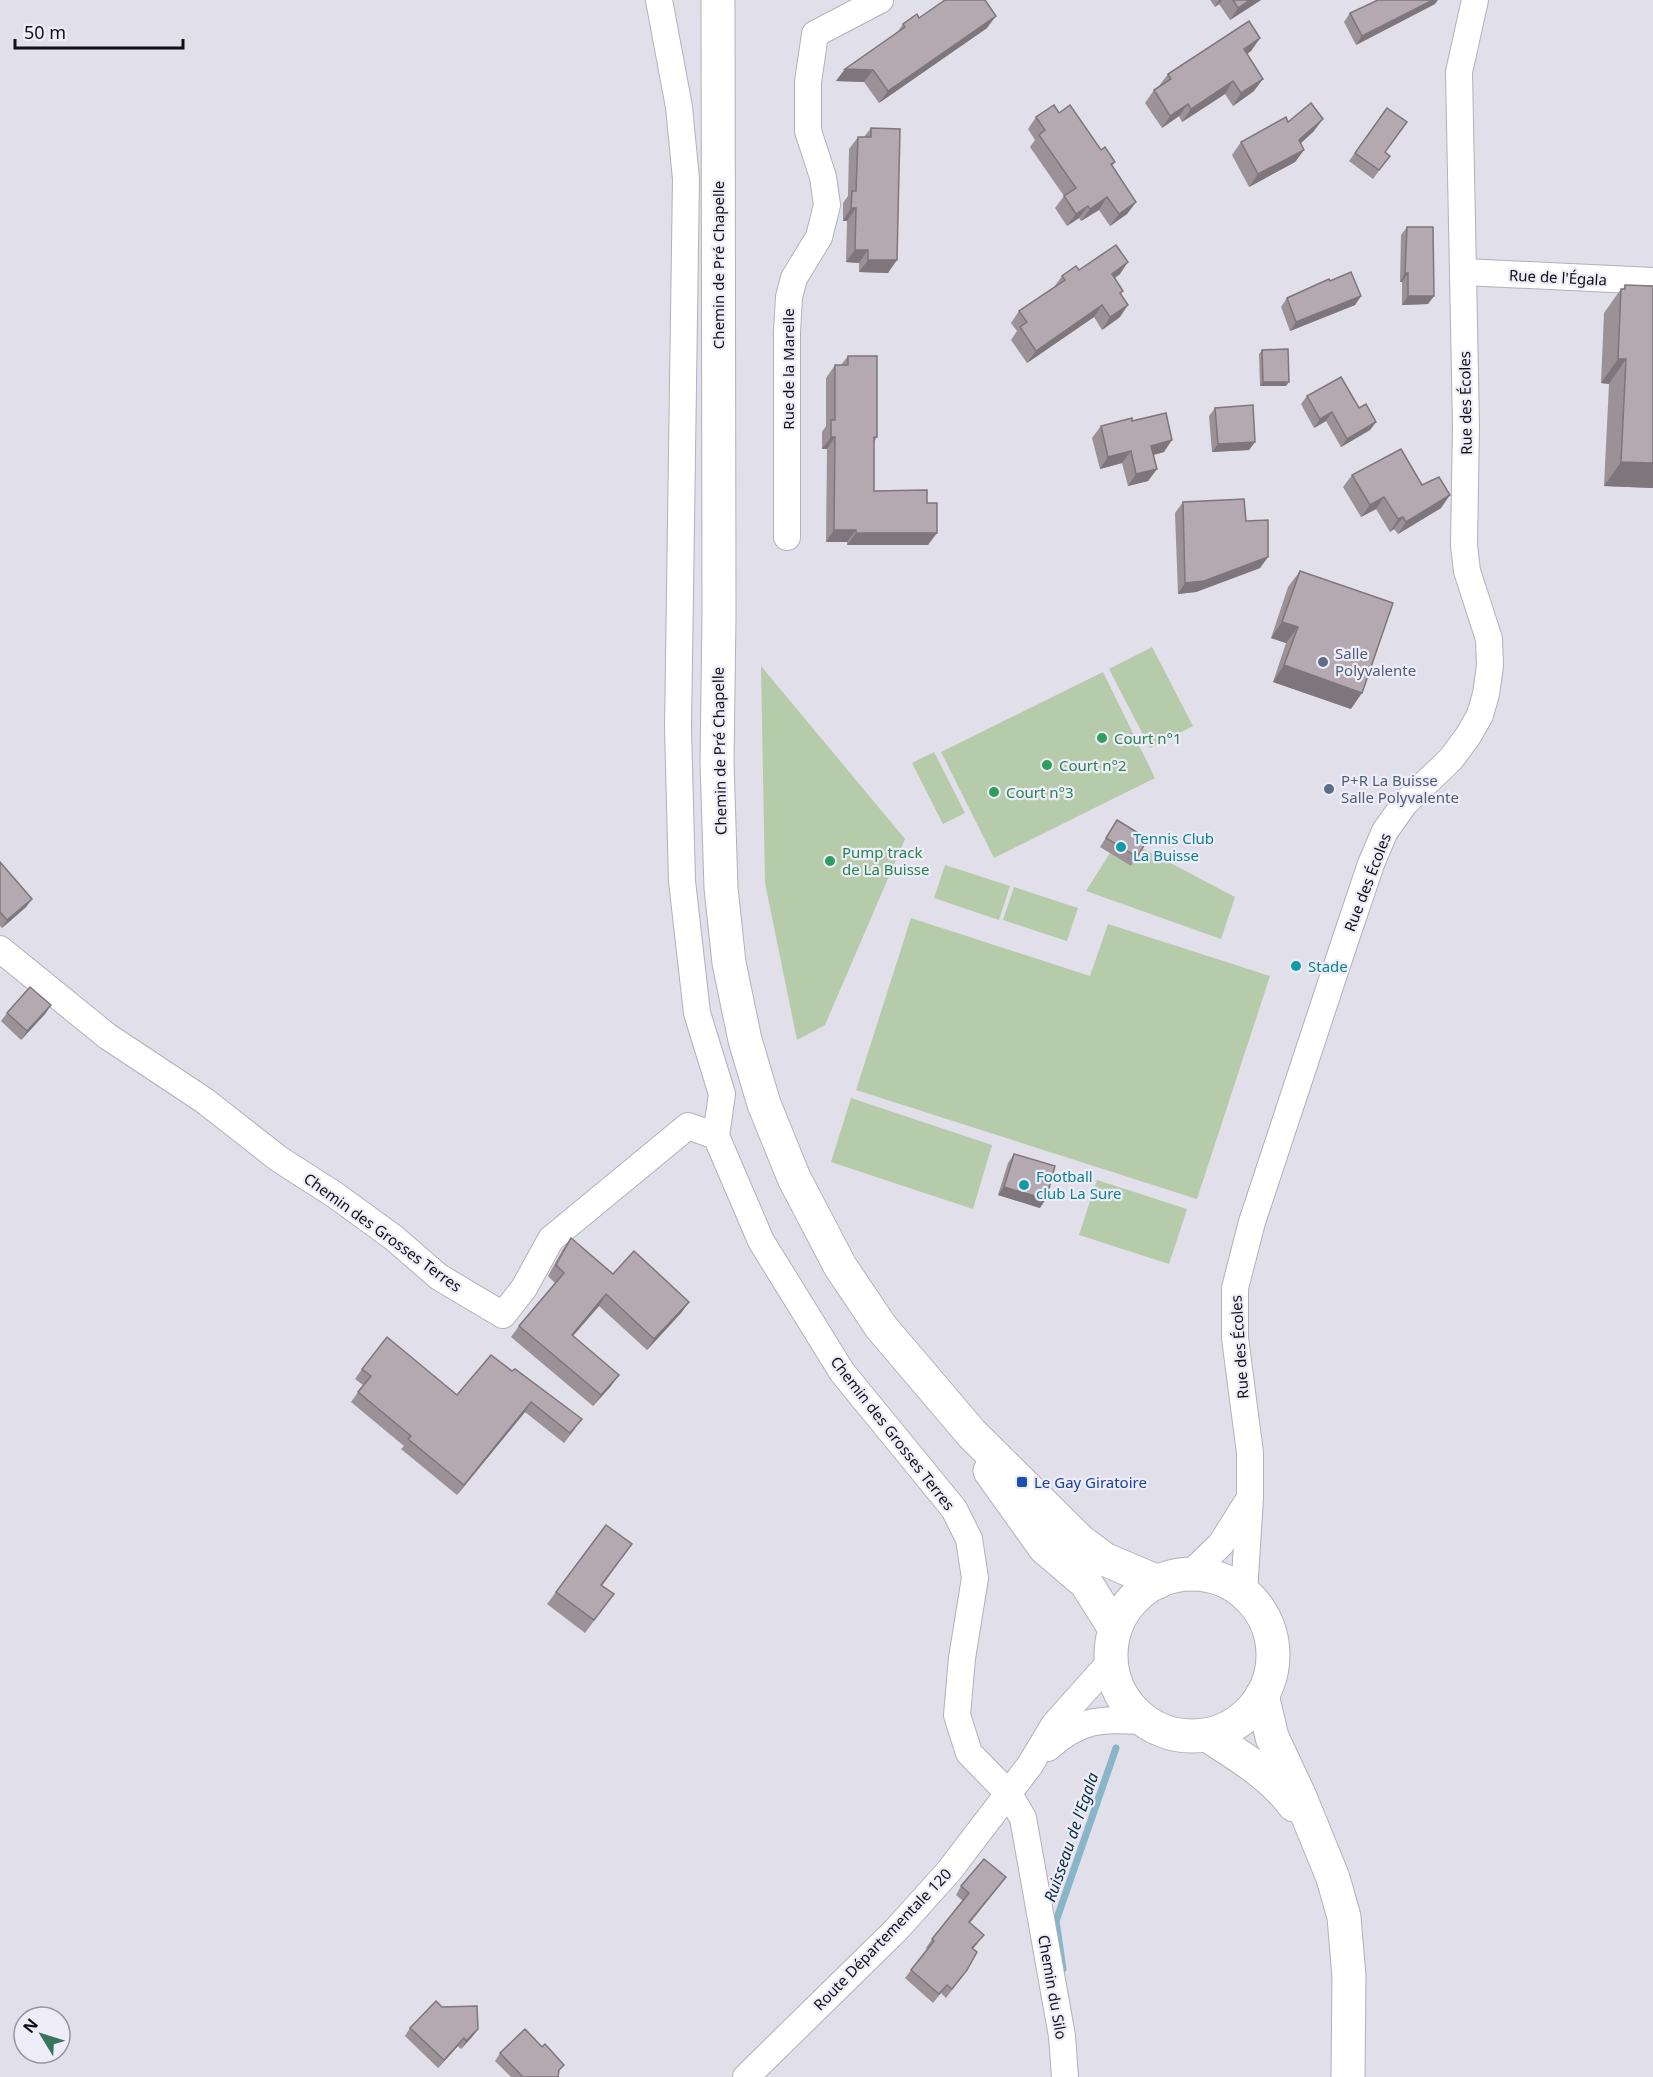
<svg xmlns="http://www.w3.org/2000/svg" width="1653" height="2077" viewBox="0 0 1653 2077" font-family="'Noto Sans',sans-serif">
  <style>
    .green { fill: #b6cba9 }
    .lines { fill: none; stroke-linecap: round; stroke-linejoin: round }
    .stream { stroke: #88b5c8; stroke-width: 7 }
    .minor-casing { stroke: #b2b0bb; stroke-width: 28 }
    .major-casing { stroke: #b2b0bb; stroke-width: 35 }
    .minor { stroke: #fff; stroke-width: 26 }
    .major { stroke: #fff; stroke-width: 33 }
    .wall { fill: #9b9197 }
    .shaded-wall { fill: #7e767b }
    .building { fill: #b4a9b0; stroke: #7e767b; stroke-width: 1.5 }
    .service-dot { fill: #5c6f8a; stroke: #eeecf8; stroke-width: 2 }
    .leisure-dot { fill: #2e9e5b; stroke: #eeecf8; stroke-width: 2 }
    .culture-dot { fill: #0f9aa8; stroke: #eeecf8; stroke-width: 2 }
    .transit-dot { fill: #1a4fb4; stroke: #eeecf8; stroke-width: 2 }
    .labels { text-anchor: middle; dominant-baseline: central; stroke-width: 4.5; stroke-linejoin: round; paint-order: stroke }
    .street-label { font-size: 15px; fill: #111114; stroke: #eeecf8 }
    .service-label { font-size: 15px; fill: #4e5e75; stroke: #eeecf8; text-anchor: start }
    .leisure-label { font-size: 15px; fill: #27864d; stroke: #eeecf8; text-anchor: start }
    .culture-label { font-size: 15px; fill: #0d838f; stroke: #eeecf8; text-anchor: start }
    .transit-label { font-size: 15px; fill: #164399; stroke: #eeecf8; text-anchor: start }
    .water-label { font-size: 16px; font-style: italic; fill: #042e3d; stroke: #eeecf8 }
  </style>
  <rect width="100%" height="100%" fill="#e1dfea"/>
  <g class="green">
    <path d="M 1152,647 L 1193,726 L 1150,748 L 1109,669 Z"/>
    <path d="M 761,666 L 905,839 L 825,1025 L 797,1040 L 765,883 Z"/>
    <path d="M 1103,672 L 1155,778 L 994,858 L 941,752 Z"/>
    <path d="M 934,752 L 965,813 L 943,824 L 912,763 Z"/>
    <path d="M 1142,848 L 1235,897 L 1221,939 L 1086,891 L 1110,853 L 1131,866 Z"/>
    <path d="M 945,865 L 1010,886 L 999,920 L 934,898 Z"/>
    <path d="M 1014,887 L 1078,908 L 1067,941 L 1003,920 Z"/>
    <path d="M 911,918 L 1090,976 L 1108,924 L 1270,976 L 1197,1199 L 856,1090 Z"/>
    <path d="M 851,1098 L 992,1145 L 973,1209 L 831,1162 Z"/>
    <path d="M 1097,1180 L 1187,1209 L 1169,1264 L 1079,1235 Z"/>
  </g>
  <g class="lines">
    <path class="stream" d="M 1063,1969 L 1056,1921 L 1116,1748"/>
    <g class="minor-casing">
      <g id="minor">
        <path d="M 659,0 L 679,107 L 686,179 L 678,728 L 682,881 L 697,1013 L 722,1094 L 716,1136"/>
        <path d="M 1464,272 L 1653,281"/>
        <path d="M 787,537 L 787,332 L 789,297 L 794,278 L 819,237 L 827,205 L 823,177 L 808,131 L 808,82 L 815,34 L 880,0"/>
        <path d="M 0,949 L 107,1036 L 205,1101 L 279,1159 L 335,1195 L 394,1238 L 439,1277 L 503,1315 L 524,1288 L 551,1239 L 688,1126 L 716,1136 L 761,1241 L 842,1372 L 954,1509 L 969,1539 L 975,1578 L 962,1658 L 957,1715 L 969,1753 L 1009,1794 L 1023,1818 L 1062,2036 L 1065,2077"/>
        <path d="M 1190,1574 L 1221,1544 L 1248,1501"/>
        <path d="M 1244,1593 L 1250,1498 L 1250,1453 L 1235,1338 L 1235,1288 L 1252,1222 L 1345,941 L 1371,864 L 1385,831 L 1405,803 L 1451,759 L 1468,736 L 1480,715 L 1486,694 L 1490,666 L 1489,639 L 1467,571 L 1464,545 L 1466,426 L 1459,72 L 1475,0"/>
        <path d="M 1048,1748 C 1081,1718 1101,1719 1143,1721"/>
        <path d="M 746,2077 L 896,1930 L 949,1871 L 1030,1765 L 1054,1725 L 1111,1661"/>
      </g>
    </g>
    <g class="major-casing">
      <g id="major">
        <path d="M 718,0 L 719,616 L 717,762 L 721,888 L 729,963 L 745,1040 L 764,1104 L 794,1178 L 840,1266 L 881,1327 L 972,1434 L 1080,1541 L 1104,1559 L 1158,1582"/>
        <path d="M 990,1471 L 1045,1548 L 1086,1583 L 1115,1629"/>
        <circle cx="1192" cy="1655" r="81"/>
        <path d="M 1262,1695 L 1272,1737 L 1300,1797 L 1333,1878 L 1344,1917 L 1349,1977 L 1348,2077"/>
        <path d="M 1207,1735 C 1238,1755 1272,1775 1294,1805"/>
      </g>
    </g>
    <use href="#minor" class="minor"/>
    <use href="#major" class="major"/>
  </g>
  <g class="wall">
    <path d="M 1210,0 L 1261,0 L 1230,20 L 1219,4 L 1215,7 Z"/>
    <path d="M 1435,4 L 1356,45 L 1344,22 L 1350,13 Z"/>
    <path d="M 919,18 L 987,28 L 879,103 L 864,82 L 836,81 L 845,69 L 896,34 L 903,24 Z"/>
    <path d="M 1260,38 L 1251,51 L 1247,54 L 1254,91 L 1233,106 L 1225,94 L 1182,122 L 1179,116 L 1162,128 L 1145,103 L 1154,90 L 1159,86 L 1168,74 Z"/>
    <path d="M 1387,108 L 1385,152 L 1390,156 L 1373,179 L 1349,161 Z"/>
    <path d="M 1059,113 L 1115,162 L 1112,166 L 1136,202 L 1127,214 L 1110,226 L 1099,210 L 1081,221 L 1079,218 L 1067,226 L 1055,208 L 1064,196 L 1030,147 L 1035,140 L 1028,129 L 1036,117 Z"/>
    <path d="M 1288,122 L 1314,131 L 1300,144 L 1304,150 L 1295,162 L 1249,187 L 1232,155 L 1241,142 Z"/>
    <path d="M 871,128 L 888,273 L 859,272 L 859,263 L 846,262 L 847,221 L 843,221 L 843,203 L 848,196 L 849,149 L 858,137 L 864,137 Z"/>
    <path d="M 1407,227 L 1434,296 L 1428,304 L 1402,305 L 1402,282 L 1400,282 L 1401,235 Z"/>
    <path d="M 1079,270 L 1120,274 L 1115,278 L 1123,291 L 1121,294 L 1120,317 L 1102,330 L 1094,317 L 1027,363 L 1011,340 L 1017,331 L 1011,323 L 1019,311 L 1054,287 L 1062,276 Z"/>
    <path d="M 1330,281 L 1361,296 L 1355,305 L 1290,331 L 1281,307 L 1287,298 Z"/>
    <path d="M 1625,285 L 1653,286 L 1653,488 L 1604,486 L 1609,384 L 1601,383 L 1604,313 L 1621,289 L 1623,289 Z"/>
    <path d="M 1262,350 L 1286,386 L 1260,386 L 1259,354 Z"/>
    <path d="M 848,356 L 877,437 L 874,442 L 874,491 L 928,545 L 847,545 L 847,542 L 826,542 L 827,449 L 822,449 L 822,432 L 826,426 L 826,378 L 835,365 L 841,365 Z"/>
    <path d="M 1307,396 L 1359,408 L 1376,422 L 1370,430 L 1341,447 L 1326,421 L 1314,428 L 1301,404 Z"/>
    <path d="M 1215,408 L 1255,442 L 1249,450 L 1212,452 L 1209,416 Z"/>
    <path d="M 1132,421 L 1164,452 L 1153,455 L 1157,469 L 1148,481 L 1128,486 L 1122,463 L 1100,469 L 1092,438 L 1101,426 Z"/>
    <path d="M 1352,475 L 1422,485 L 1441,508 L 1398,534 L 1394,529 L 1390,532 L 1376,509 L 1361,517 L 1343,487 Z"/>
    <path d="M 1183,502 L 1246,521 L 1268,557 L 1260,568 L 1196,592 L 1178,594 L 1175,513 Z"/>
    <path d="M 1300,571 L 1351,709 L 1273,682 L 1286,643 L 1271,638 L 1288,587 Z"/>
    <path d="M 1117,820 L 1137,857 L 1131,866 L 1100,847 Z"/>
    <path d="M 0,862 L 32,899 L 26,907 L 2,928 L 0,926 Z"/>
    <path d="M 51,1005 L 45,1014 L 21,1040 L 1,1021 L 7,1013 Z"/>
    <path d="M 1014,1154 L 1040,1208 L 998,1195 L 1008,1163 Z"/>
    <path d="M 571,1238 L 613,1274 L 689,1302 L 681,1313 L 647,1350 L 599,1306 L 573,1336 L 611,1386 L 593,1406 L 511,1337 L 519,1326 L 555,1283 L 548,1276 L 563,1249 Z"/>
    <path d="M 491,1355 L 575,1429 L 564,1443 L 525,1412 L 457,1495 L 401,1449 L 404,1446 L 351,1402 L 363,1385 L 355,1379 L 362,1369 L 457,1395 Z"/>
    <path d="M 632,1544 L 602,1586 L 614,1594 L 585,1633 L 547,1604 L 556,1592 Z"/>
    <path d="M 1000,1885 L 970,1923 L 978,1943 L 973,1949 L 967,1970 L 946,1998 L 941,1993 L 933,2003 L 905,1978 L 927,1949 L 926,1948 L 932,1939 L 963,1901 L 956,1895 L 961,1886 Z"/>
    <path d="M 442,2007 L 478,2029 L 472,2037 L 461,2049 L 458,2046 L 438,2068 L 405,2036 L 410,2028 Z"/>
    <path d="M 500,2053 L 559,2072 L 559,2077 L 511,2077 L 495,2061 Z"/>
  </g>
  <g class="shaded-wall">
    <path d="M 1219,0 L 1222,0 L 1219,4 L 1215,7 Z"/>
    <path d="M 1250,0 L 1261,0 L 1230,20 L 1238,8 Z"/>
    <path d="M 1433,0 L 1438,0 L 1435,4 L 1356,45 L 1362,36 Z"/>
    <path d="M 996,16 L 987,28 L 879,103 L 888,91 Z"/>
    <path d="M 1260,38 L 1251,51 L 1235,62 L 1244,49 Z"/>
    <path d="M 845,69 L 873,70 L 864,82 L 836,81 Z"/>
    <path d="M 1263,79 L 1254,91 L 1233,106 L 1241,93 Z"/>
    <path d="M 1233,81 L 1225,94 L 1182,122 L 1191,109 Z"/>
    <path d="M 1188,104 L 1179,116 L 1162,128 L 1170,116 Z"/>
    <path d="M 1323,119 L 1314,131 L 1290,153 L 1299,140 Z"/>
    <path d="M 1304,150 L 1295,162 L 1249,187 L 1258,174 Z"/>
    <path d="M 1107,197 L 1099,210 L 1081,221 L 1090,209 Z"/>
    <path d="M 1136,202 L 1127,214 L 1110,226 L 1119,214 Z"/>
    <path d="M 1088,206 L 1079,218 L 1067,226 L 1076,214 Z"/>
    <path d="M 851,208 L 856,208 L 847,221 L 843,221 Z"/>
    <path d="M 855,250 L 868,250 L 859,263 L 846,262 Z"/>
    <path d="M 868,260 L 897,260 L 888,273 L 859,272 Z"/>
    <path d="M 1128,262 L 1120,274 L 1103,286 L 1112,274 Z"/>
    <path d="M 1405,273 L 1408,273 L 1402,282 L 1400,282 Z"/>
    <path d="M 1361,296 L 1355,305 L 1290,331 L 1296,322 Z"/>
    <path d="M 1408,296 L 1434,296 L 1428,304 L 1402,305 Z"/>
    <path d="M 1102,305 L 1094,317 L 1027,363 L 1036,351 Z"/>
    <path d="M 1128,305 L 1120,317 L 1102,330 L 1110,317 Z"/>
    <path d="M 1618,359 L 1626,359 L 1609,384 L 1601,383 Z"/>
    <path d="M 1263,382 L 1289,382 L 1286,386 L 1260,386 Z"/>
    <path d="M 1332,412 L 1326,421 L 1314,428 L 1320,419 Z"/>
    <path d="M 1376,422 L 1370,430 L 1341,447 L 1347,439 Z"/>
    <path d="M 831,437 L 835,437 L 827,449 L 822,449 Z"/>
    <path d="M 1172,440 L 1164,452 L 1142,458 L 1151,446 Z"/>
    <path d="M 1255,442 L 1249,450 L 1212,452 L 1218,444 Z"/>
    <path d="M 1131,451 L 1122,463 L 1100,469 L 1108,457 Z"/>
    <path d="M 1621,462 L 1653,463 L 1653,488 L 1604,486 Z"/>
    <path d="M 1157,469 L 1148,481 L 1128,486 L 1136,474 Z"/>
    <path d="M 1450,495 L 1441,508 L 1398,534 L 1406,522 Z"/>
    <path d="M 1384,497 L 1376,509 L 1361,517 L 1370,505 Z"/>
    <path d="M 1403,517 L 1394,529 L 1390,532 L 1398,519 Z"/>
    <path d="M 834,530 L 856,530 L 847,542 L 826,542 Z"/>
    <path d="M 856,533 L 937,533 L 928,545 L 847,545 Z"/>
    <path d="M 1268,557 L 1260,568 L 1196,592 L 1178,594 L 1185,583 Z"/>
    <path d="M 1282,622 L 1298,627 L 1286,643 L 1271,638 Z"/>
    <path d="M 1284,665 L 1362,693 L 1351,709 L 1273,682 Z"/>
    <path d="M 32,899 L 26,907 L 2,928 L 7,920 Z"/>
    <path d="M 51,1005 L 45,1014 L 21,1040 L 27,1031 Z"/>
    <path d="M 1004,1187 L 1046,1199 L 1040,1208 L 998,1195 Z"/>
    <path d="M 606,1294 L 599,1306 L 564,1346 L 572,1335 Z"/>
    <path d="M 689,1302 L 681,1313 L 647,1350 L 654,1339 Z"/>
    <path d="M 619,1375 L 611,1386 L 593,1406 L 601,1395 Z"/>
    <path d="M 531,1402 L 525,1412 L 457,1495 L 464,1485 Z"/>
    <path d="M 478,2029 L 472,2037 L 461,2049 L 466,2041 Z"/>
    <path d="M 464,2038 L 458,2046 L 438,2068 L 444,2060 Z"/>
  </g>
  <g class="building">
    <path d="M 945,0 L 985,0 L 996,16 L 888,91 L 873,70 L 845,69 L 905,27 L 903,24 L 917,14 L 919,18 Z"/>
    <path d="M 1233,0 L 1250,0 L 1238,8 Z"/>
    <path d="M 1378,0 L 1433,0 L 1362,36 L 1350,13 Z"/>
    <path d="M 1249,21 L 1260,38 L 1244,49 L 1263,79 L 1241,93 L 1233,81 L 1191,109 L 1188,104 L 1170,116 L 1154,90 L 1171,79 L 1168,74 Z"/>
    <path d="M 1311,103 L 1323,119 L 1299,140 L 1304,150 L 1258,174 L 1241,142 L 1286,117 L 1288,122 Z"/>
    <path d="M 1054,105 L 1059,113 L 1070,105 L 1101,150 L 1105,147 L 1115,162 L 1111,164 L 1136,202 L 1119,214 L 1107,197 L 1090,209 L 1088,206 L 1076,214 L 1064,196 L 1076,188 L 1039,135 L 1045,130 L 1036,117 Z"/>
    <path d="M 1387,108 L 1407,122 L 1385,152 L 1390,156 L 1379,170 L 1355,153 Z"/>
    <path d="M 871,128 L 900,129 L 897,260 L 868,260 L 868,250 L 855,250 L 856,208 L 851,208 L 852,191 L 856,191 L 858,137 L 871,137 Z"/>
    <path d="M 1407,227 L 1433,227 L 1434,296 L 1408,296 L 1408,273 L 1405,273 Z"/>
    <path d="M 1116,245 L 1128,262 L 1112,274 L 1123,291 L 1120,293 L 1128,305 L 1110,317 L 1102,305 L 1036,351 L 1020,327 L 1027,322 L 1019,311 L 1065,280 L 1062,276 L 1076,266 L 1079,270 Z"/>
    <path d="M 1351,272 L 1361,296 L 1296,322 L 1287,298 L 1329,279 L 1330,281 Z"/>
    <path d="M 1625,285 L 1653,286 L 1653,463 L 1621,462 L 1626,359 L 1618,359 L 1621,289 L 1625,289 Z"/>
    <path d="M 1288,349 L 1289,382 L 1263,382 L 1262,350 Z"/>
    <path d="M 848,356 L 877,356 L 877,437 L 874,437 L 874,491 L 927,490 L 927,503 L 937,503 L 937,533 L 856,533 L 856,530 L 834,530 L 835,437 L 831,437 L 831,420 L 835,420 L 835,365 L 848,365 Z"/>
    <path d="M 1341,377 L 1359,408 L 1366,404 L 1376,422 L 1347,439 L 1332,412 L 1320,419 L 1307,396 Z"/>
    <path d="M 1253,405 L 1255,442 L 1218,444 L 1215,408 Z"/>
    <path d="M 1166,413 L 1172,440 L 1151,446 L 1157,469 L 1136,474 L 1131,451 L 1108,457 L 1101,426 L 1132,418 L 1132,421 Z"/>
    <path d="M 1401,449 L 1422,485 L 1439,477 L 1450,495 L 1406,522 L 1403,517 L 1398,519 L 1384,497 L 1370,505 L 1352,475 Z"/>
    <path d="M 1244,499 L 1246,521 L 1268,520 L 1268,557 L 1204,581 L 1185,583 L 1183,502 Z"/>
    <path d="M 1300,571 L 1393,603 L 1362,693 L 1284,665 L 1298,627 L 1282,622 Z"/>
    <path d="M 1117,820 L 1148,839 L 1137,857 L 1106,838 Z"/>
    <path d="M 0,862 L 32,899 L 7,920 L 0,912 Z"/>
    <path d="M 30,987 L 51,1005 L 27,1031 L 7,1013 Z"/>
    <path d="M 1014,1154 L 1055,1166 L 1046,1199 L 1004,1187 Z"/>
    <path d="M 571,1238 L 613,1274 L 634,1251 L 689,1302 L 654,1339 L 606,1294 L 572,1335 L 619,1375 L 601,1395 L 519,1326 L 564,1273 L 556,1265 Z"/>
    <path d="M 387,1337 L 457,1395 L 491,1355 L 512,1371 L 515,1369 L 582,1419 L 570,1433 L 531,1402 L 464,1485 L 408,1439 L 411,1436 L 358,1392 L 371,1376 L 362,1369 Z"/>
    <path d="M 606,1525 L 632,1544 L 601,1585 L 614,1594 L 594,1620 L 556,1592 Z"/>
    <path d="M 984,1859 L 1006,1877 L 969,1922 L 984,1935 L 972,1948 L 977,1952 L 967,1970 L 952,1989 L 947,1985 L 939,1994 L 911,1970 L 934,1941 L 932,1939 L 969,1893 L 961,1886 Z"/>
    <path d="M 436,2001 L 442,2007 L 477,2006 L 478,2029 L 466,2041 L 464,2038 L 444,2060 L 410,2028 Z"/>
    <path d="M 525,2029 L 542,2047 L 545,2044 L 564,2065 L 559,2070 L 558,2077 L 523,2077 L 500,2053 Z"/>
  </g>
  <g class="service-dot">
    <circle cx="1323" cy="662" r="6"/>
    <circle cx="1329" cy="789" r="6"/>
  </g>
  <g class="leisure-dot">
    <circle cx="1102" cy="738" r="6"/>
    <circle cx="1047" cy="765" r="6"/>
    <circle cx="994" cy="792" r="6"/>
    <circle cx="830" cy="861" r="6"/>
  </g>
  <g class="culture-dot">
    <circle cx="1121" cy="847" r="6"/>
    <circle cx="1296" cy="966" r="6"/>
    <circle cx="1024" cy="1185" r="6"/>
  </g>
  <rect class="transit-dot" x="1016" y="1476" width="12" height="12" rx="3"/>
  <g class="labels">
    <g class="street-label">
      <text transform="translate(718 265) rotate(-90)">Chemin de Pré Chapelle</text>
      <text transform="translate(1558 277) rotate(3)">Rue de l'Égala</text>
      <text transform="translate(788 369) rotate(-90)">Rue de la Marelle</text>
      <text transform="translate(1465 403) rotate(-91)">Rue des Écoles</text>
      <text transform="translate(719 751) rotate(-91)">Chemin de Pré Chapelle</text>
      <text transform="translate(1367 882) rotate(-69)">Rue des Écoles</text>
      <text transform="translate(383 1232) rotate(36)">Chemin des Grosses Terres</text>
      <text transform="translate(1239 1347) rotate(-94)">Rue des Écoles</text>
      <text transform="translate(893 1433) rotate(52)">Chemin des Grosses Terres</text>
      <text transform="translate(882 1939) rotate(-46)">Route Départementale 120</text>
      <text transform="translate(1053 1987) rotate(80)">Chemin du Silo</text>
    </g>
    <g class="service-label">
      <text x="1335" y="653">Salle<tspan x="1335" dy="17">Polyvalente</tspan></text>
      <text x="1341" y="780">P+R La Buisse<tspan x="1341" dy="17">Salle Polyvalente</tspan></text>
    </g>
    <g class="leisure-label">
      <text x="1114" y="738">Court n°1</text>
      <text x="1059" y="765">Court n°2</text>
      <text x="1006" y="792">Court n°3</text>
      <text x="842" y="852">Pump track<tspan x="842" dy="17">de La Buisse</tspan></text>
    </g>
    <g class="culture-label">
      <text x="1133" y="838">Tennis Club<tspan x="1133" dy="17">La Buisse</tspan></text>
      <text x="1308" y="966">Stade</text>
      <text x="1036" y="1176">Football<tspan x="1036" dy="17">club La Sure</tspan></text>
    </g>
    <g class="transit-label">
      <text x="1034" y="1482">Le Gay Giratoire</text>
    </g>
    <g class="water-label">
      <text transform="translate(1071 1837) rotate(-71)">Ruisseau de l'Egala</text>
    </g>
  </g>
  <g transform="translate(42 2035) rotate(308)"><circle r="28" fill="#eeecf8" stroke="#96949d" stroke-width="1.5"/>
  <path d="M0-4.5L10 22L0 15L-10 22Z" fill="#39745e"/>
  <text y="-9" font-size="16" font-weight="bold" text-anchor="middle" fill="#111114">N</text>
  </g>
  <path d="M15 39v9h168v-9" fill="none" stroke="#111114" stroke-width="3"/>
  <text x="24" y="39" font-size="18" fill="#111114" stroke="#eeecf8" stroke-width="4.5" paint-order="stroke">50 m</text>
</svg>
